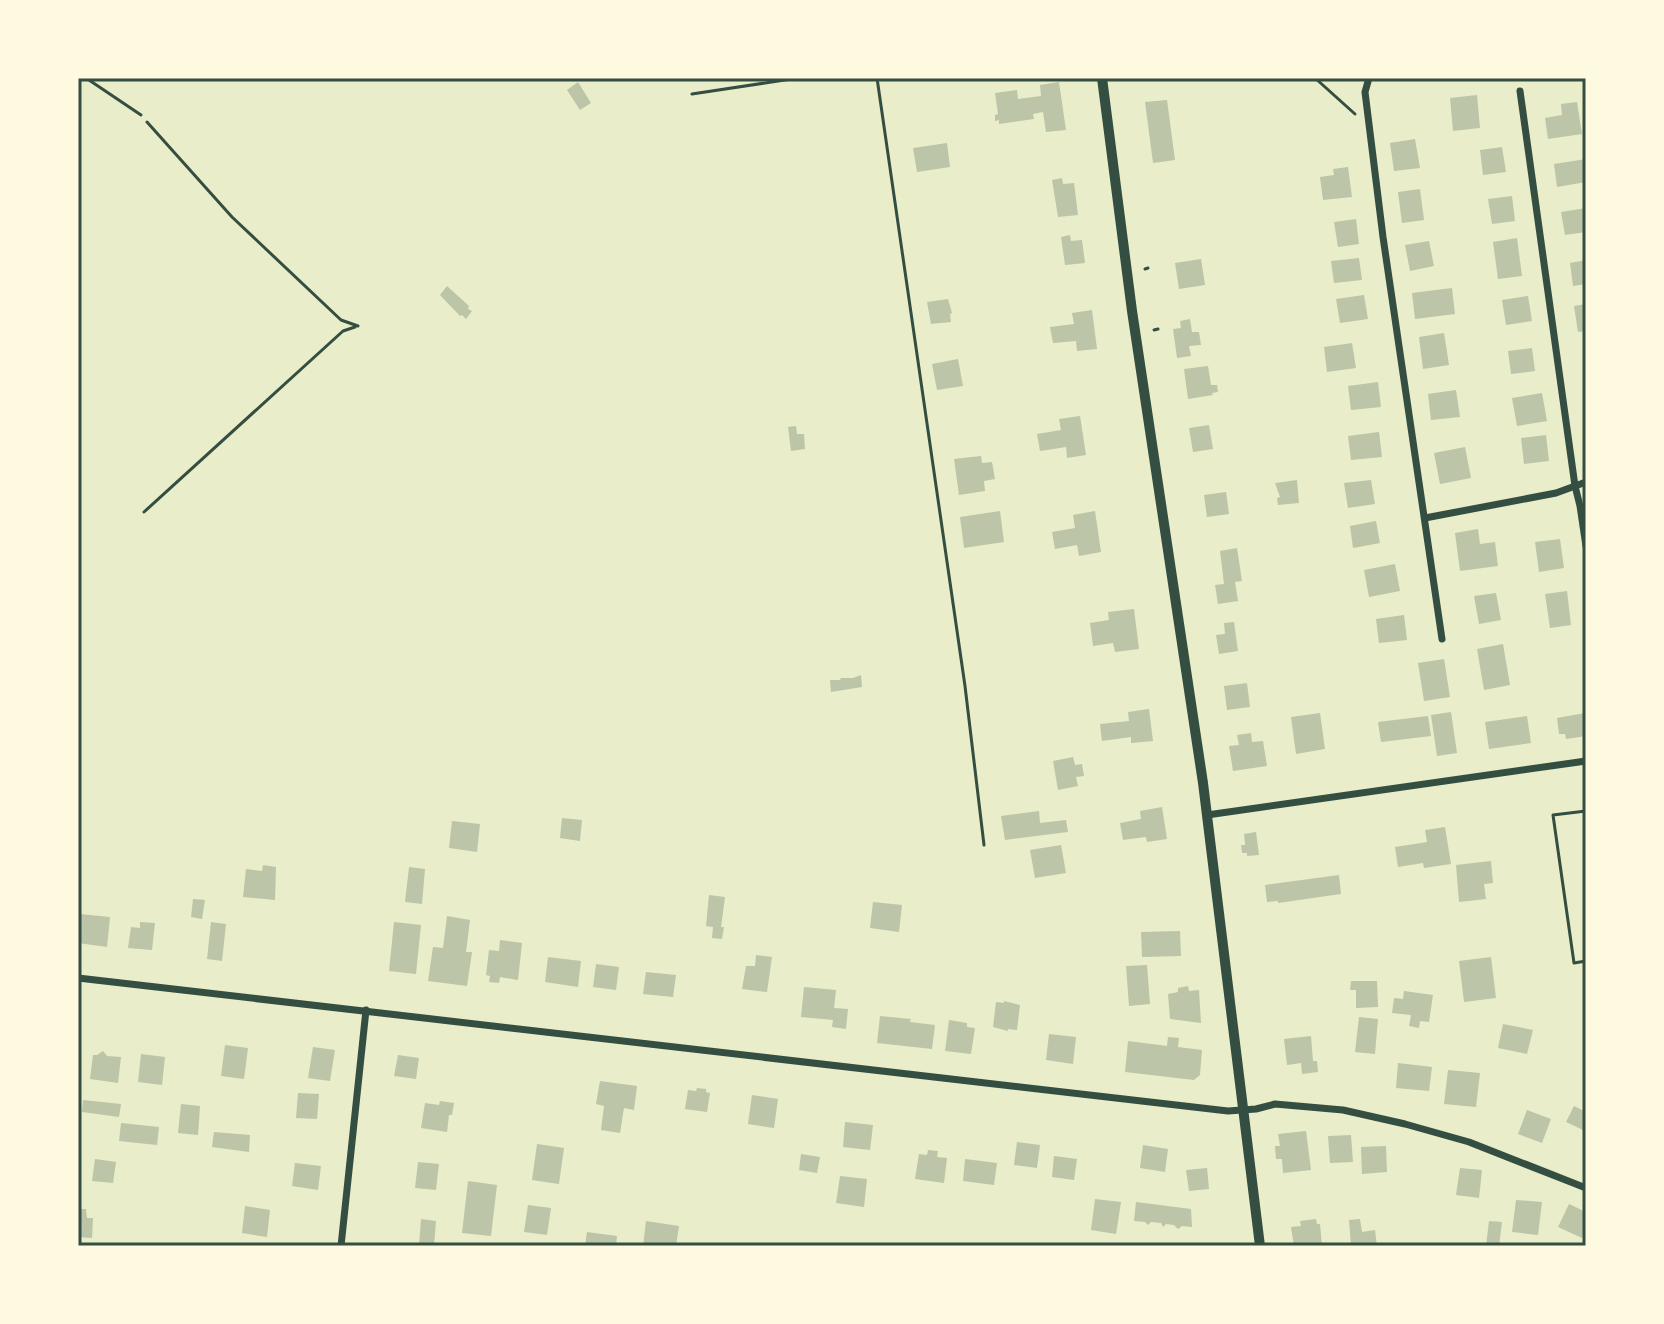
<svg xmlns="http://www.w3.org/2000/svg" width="1664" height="1324" viewBox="0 0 1664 1324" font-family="'Libre Baskerville',serif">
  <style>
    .building { fill: #bcc5a7 }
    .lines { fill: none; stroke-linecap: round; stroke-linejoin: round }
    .path { stroke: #344e41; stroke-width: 3 }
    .service { stroke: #344e41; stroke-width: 3 }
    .minor { stroke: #344e41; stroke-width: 7 }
    .secondary { stroke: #344e41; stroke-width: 10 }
    .neatline { fill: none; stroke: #344e41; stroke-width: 3 }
  </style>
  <rect width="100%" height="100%" fill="#e9edc9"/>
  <g class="building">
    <path d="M 578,82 L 591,103 L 580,110 L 567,90 Z"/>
    <path d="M 1059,82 L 1066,130 L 1046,132 L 1043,112 L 1033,114 L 1034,119 L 999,124 L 999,120 L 995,121 L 995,115 L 998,114 L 995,93 L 1017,90 L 1018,99 L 1041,96 L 1040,85 Z"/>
    <path d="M 1477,95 L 1480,128 L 1453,131 L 1450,98 Z"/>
    <path d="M 1167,100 L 1175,160 L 1153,163 L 1145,102 Z"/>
    <path d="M 1577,102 L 1582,134 L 1548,139 L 1545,118 L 1562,115 L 1561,104 Z"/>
    <path d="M 1415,139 L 1420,168 L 1394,171 L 1390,143 Z"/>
    <path d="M 947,143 L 950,167 L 917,172 L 913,148 Z"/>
    <path d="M 1502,147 L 1506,172 L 1483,175 L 1480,150 Z"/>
    <path d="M 1586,159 L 1586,182 L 1557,187 L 1554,164 Z"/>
    <path d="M 1348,167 L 1352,197 L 1323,200 L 1320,177 L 1334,175 L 1333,169 Z"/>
    <path d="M 1062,178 L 1063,184 L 1074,183 L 1078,215 L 1058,217 L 1052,180 Z"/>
    <path d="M 1420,189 L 1424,220 L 1402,223 L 1398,192 Z"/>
    <path d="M 1512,196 L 1515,221 L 1492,224 L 1488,199 Z"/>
    <path d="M 1586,208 L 1586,232 L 1565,235 L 1561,212 Z"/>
    <path d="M 1356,219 L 1359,244 L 1338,247 L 1334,222 Z"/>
    <path d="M 1070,235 L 1071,241 L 1082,240 L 1085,263 L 1065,265 L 1061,237 Z"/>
    <path d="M 1517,238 L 1522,276 L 1498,279 L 1493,242 Z"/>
    <path d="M 1429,241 L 1434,266 L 1410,271 L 1405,245 Z"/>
    <path d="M 1359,258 L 1362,280 L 1334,283 L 1331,261 Z"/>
    <path d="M 1201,259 L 1205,285 L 1179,289 L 1175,263 Z"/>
    <path d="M 1586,260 L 1586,284 L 1573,286 L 1570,263 Z"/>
    <path d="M 447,286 L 469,306 L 468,309 L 472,311 L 466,319 L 462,315 L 460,316 L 440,295 Z"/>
    <path d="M 1452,288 L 1455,314 L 1415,319 L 1412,293 Z"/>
    <path d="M 1364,295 L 1368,319 L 1340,323 L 1336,299 Z"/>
    <path d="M 1528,296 L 1532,321 L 1506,325 L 1502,300 Z"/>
    <path d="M 948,299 L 952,313 L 950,314 L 951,322 L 931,324 L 927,302 Z"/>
    <path d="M 1586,304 L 1586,331 L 1578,332 L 1574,306 Z"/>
    <path d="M 1092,310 L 1097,349 L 1077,351 L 1076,341 L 1053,343 L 1050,327 L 1074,324 L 1072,313 Z"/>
    <path d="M 1190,319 L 1192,332 L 1199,332 L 1201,345 L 1189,346 L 1191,356 L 1177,358 L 1173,329 L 1181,328 L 1180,321 Z"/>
    <path d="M 1444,333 L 1449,365 L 1423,369 L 1419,337 Z"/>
    <path d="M 1352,343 L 1356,368 L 1327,372 L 1324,347 Z"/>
    <path d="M 1532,348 L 1535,371 L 1511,374 L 1508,351 Z"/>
    <path d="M 958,359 L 963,386 L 937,390 L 932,364 Z"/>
    <path d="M 1208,366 L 1211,385 L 1217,385 L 1218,392 L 1212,393 L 1213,395 L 1188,399 L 1184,369 Z"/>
    <path d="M 1378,382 L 1381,407 L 1351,410 L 1348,386 Z"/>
    <path d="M 1456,390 L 1460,417 L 1431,420 L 1428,394 Z"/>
    <path d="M 1542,393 L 1547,421 L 1517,426 L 1512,398 Z"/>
    <path d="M 1080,416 L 1086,455 L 1067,458 L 1066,447 L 1040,451 L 1037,434 L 1061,430 L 1059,419 Z"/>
    <path d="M 1209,425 L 1213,449 L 1193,452 L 1189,428 Z"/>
    <path d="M 796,426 L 797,434 L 804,434 L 805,449 L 791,451 L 788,427 Z"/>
    <path d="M 1379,432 L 1382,457 L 1351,460 L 1348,436 Z"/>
    <path d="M 1546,435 L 1549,461 L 1524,464 L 1521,438 Z"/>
    <path d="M 1465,447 L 1471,478 L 1440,484 L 1434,453 Z"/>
    <path d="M 981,456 L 982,463 L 992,462 L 995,479 L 984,481 L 985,491 L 959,495 L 954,459 Z"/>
    <path d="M 1297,480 L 1299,503 L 1278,505 L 1277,498 L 1280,497 L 1275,483 Z"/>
    <path d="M 1371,480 L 1375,504 L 1348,508 L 1344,483 Z"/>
    <path d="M 1226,492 L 1229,514 L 1207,517 L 1204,495 Z"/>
    <path d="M 1000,511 L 1004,542 L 964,548 L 960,517 Z"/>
    <path d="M 1095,511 L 1101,552 L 1079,556 L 1077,545 L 1055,549 L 1052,532 L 1075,528 L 1073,515 Z"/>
    <path d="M 1376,521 L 1380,543 L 1353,548 L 1350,526 Z"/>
    <path d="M 1478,529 L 1480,544 L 1495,542 L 1498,566 L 1460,571 L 1455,533 Z"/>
    <path d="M 1560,539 L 1564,568 L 1539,572 L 1535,542 Z"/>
    <path d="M 1237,548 L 1242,581 L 1235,582 L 1238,601 L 1218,604 L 1215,585 L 1224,584 L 1220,551 Z"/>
    <path d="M 1395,564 L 1400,591 L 1369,597 L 1364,570 Z"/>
    <path d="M 1567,591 L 1571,625 L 1550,628 L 1545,594 Z"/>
    <path d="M 1496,593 L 1501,620 L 1479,624 L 1474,596 Z"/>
    <path d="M 1134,609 L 1139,649 L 1115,652 L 1113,643 L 1093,646 L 1090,623 L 1109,620 L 1108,612 Z"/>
    <path d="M 1404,615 L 1407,640 L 1379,643 L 1376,619 Z"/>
    <path d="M 1234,622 L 1238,651 L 1219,654 L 1216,635 L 1225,634 L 1224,623 Z"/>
    <path d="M 1503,644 L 1510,685 L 1484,690 L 1477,649 Z"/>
    <path d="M 1444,659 L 1450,697 L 1424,701 L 1418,663 Z"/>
    <path d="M 861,675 L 862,687 L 831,692 L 830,680 L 840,680 L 841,678 L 853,678 Z"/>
    <path d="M 1247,683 L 1250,707 L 1227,710 L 1224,686 Z"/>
    <path d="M 1149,709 L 1153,741 L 1131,743 L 1131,737 L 1102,741 L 1100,724 L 1129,721 L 1128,712 Z"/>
    <path d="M 1451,712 L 1457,753 L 1437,756 L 1431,715 Z"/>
    <path d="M 1320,713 L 1325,749 L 1296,754 L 1291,717 Z"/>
    <path d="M 1585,713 L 1586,736 L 1566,739 L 1565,734 L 1559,734 L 1557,718 Z"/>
    <path d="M 1428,716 L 1431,736 L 1381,742 L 1378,722 Z"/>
    <path d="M 1527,716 L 1531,743 L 1489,749 L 1485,722 Z"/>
    <path d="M 1251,733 L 1252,742 L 1263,741 L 1267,766 L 1233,771 L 1229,746 L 1239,745 L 1237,735 Z"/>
    <path d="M 1073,757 L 1075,765 L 1082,764 L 1084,776 L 1076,777 L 1078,786 L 1058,790 L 1053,761 Z"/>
    <path d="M 1162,807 L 1167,839 L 1147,842 L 1146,837 L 1123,840 L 1120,823 L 1141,819 L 1140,811 Z"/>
    <path d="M 1039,811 L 1040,823 L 1066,820 L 1068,832 L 1005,840 L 1001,816 Z"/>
    <path d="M 562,818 L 582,820 L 580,841 L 560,838 Z"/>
    <path d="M 452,821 L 480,824 L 477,852 L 449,848 Z"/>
    <path d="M 1445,827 L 1451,864 L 1424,868 L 1423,863 L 1398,867 L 1395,847 L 1427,842 L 1425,830 Z"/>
    <path d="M 1256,832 L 1259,855 L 1247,856 L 1247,853 L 1242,853 L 1241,845 L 1245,845 L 1244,834 Z"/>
    <path d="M 1061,845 L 1066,873 L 1035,878 L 1030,850 Z"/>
    <path d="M 1491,861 L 1493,883 L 1484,884 L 1486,899 L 1459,902 L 1456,865 Z"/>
    <path d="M 263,865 L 276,867 L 275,900 L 243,897 L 246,869 L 262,871 Z"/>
    <path d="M 409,867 L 425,869 L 422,904 L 405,902 Z"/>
    <path d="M 1339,875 L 1341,894 L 1278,903 L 1278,901 L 1267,902 L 1265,885 Z"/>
    <path d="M 709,895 L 725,897 L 721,927 L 724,927 L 722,939 L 712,938 L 713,927 L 706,926 Z"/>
    <path d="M 193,899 L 205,900 L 202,919 L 191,917 Z"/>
    <path d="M 873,902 L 902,905 L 899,932 L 870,928 Z"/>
    <path d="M 80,914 L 110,917 L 107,947 L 78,943 Z"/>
    <path d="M 447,916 L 470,920 L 466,952 L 472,952 L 467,986 L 428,981 L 433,947 L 443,948 Z"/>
    <path d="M 140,922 L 155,923 L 152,950 L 128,948 L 131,927 L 140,928 Z"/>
    <path d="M 211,922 L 226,924 L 222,961 L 207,959 Z"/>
    <path d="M 394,922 L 421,925 L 416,974 L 389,971 Z"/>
    <path d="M 1180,931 L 1181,956 L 1142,957 L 1141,932 Z"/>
    <path d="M 500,940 L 522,943 L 518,980 L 500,977 L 499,983 L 489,982 L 490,976 L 486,975 L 489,950 L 499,951 Z"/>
    <path d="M 756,955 L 772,957 L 767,992 L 742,989 L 746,966 L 755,966 Z"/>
    <path d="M 548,957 L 581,961 L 578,987 L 545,982 Z"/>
    <path d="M 1491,957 L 1496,998 L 1464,1002 L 1459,961 Z"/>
    <path d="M 596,964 L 619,967 L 616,990 L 593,987 Z"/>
    <path d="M 1147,965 L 1150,1004 L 1129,1006 L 1126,966 Z"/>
    <path d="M 646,972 L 676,975 L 673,997 L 643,994 Z"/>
    <path d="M 1351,981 L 1377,981 L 1378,1007 L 1356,1008 L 1356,990 L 1350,990 Z"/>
    <path d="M 1188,986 L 1189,991 L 1199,990 L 1201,1023 L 1170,1019 L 1168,994 L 1178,992 L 1178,988 Z"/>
    <path d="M 804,987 L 836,990 L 834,1008 L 848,1009 L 846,1029 L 832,1027 L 833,1020 L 801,1017 Z"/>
    <path d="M 1404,991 L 1433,995 L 1429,1022 L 1420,1021 L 1419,1028 L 1409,1026 L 1411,1015 L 1392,1013 L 1394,998 L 1403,999 Z"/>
    <path d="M 1004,1001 L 1020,1005 L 1017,1030 L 1008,1029 L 1008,1031 L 993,1027 L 996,1002 L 1004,1003 Z"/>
    <path d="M 880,1016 L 911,1019 L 910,1022 L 935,1025 L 932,1049 L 877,1043 Z"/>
    <path d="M 1359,1017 L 1378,1019 L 1375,1054 L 1355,1052 Z"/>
    <path d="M 949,1020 L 967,1023 L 967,1027 L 975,1028 L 971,1054 L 945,1051 Z"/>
    <path d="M 1503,1024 L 1533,1030 L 1527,1054 L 1498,1048 Z"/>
    <path d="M 1049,1034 L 1076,1037 L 1073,1064 L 1046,1060 Z"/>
    <path d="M 1311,1036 L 1313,1061 L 1317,1061 L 1318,1072 L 1302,1074 L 1301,1063 L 1287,1065 L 1284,1039 Z"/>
    <path d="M 1168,1037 L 1179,1038 L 1178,1047 L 1202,1050 L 1200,1075 L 1194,1080 L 1125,1072 L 1128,1041 L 1167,1046 Z"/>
    <path d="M 225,1045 L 248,1048 L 244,1079 L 221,1076 Z"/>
    <path d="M 313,1047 L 335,1050 L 330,1081 L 308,1078 Z"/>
    <path d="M 103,1051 L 107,1056 L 121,1057 L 118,1083 L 90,1079 L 93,1055 L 97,1055 Z"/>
    <path d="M 141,1054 L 165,1057 L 162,1085 L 138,1082 Z"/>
    <path d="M 398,1055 L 419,1058 L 416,1079 L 394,1076 Z"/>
    <path d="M 1398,1063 L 1432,1067 L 1429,1091 L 1396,1088 Z"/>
    <path d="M 1448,1070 L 1480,1073 L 1476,1107 L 1444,1104 Z"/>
    <path d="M 600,1081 L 637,1086 L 634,1110 L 624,1108 L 620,1133 L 601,1130 L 604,1106 L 596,1104 Z"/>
    <path d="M 697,1088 L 706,1089 L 706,1092 L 710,1093 L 707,1112 L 685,1109 L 688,1090 L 696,1091 Z"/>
    <path d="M 298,1093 L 319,1094 L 317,1119 L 296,1118 Z"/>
    <path d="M 752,1095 L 778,1099 L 774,1128 L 748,1124 Z"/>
    <path d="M 83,1100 L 121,1104 L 119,1117 L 82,1112 Z"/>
    <path d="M 440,1101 L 454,1103 L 452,1115 L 449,1115 L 447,1132 L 421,1128 L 425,1103 L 439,1105 Z"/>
    <path d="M 181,1104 L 200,1106 L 198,1135 L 178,1133 Z"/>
    <path d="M 1574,1106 L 1586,1112 L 1586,1123 L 1583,1130 L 1566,1122 Z"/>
    <path d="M 1527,1110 L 1551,1119 L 1542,1143 L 1518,1134 Z"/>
    <path d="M 845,1122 L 873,1125 L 870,1150 L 843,1147 Z"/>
    <path d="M 121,1123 L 159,1127 L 157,1145 L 119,1141 Z"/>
    <path d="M 1306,1131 L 1311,1170 L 1283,1173 L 1282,1159 L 1276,1159 L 1275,1146 L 1280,1146 L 1278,1134 Z"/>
    <path d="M 214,1132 L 250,1135 L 249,1152 L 212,1147 Z"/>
    <path d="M 1351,1135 L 1353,1162 L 1330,1163 L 1328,1136 Z"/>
    <path d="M 1017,1142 L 1040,1145 L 1037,1168 L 1014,1165 Z"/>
    <path d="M 537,1144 L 564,1148 L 559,1184 L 532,1180 Z"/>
    <path d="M 1143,1145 L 1168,1149 L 1165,1172 L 1140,1168 Z"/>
    <path d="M 1386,1146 L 1387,1172 L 1362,1174 L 1361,1147 Z"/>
    <path d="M 928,1150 L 938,1151 L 937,1157 L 947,1158 L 944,1183 L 915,1179 L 919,1154 L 927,1155 Z"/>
    <path d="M 801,1154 L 820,1157 L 817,1173 L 799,1170 Z"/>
    <path d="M 1054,1156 L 1077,1159 L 1074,1180 L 1052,1177 Z"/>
    <path d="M 95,1159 L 116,1162 L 113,1183 L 92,1181 Z"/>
    <path d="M 965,1159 L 997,1163 L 994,1185 L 963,1181 Z"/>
    <path d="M 418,1162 L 439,1164 L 436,1190 L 415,1188 Z"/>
    <path d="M 295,1163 L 321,1166 L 318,1190 L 292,1186 Z"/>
    <path d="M 1207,1168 L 1209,1189 L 1189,1191 L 1186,1170 Z"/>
    <path d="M 1460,1168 L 1482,1170 L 1479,1198 L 1456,1195 Z"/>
    <path d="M 840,1176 L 867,1179 L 864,1207 L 836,1203 Z"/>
    <path d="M 468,1181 L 497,1185 L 491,1236 L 462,1233 Z"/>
    <path d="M 1095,1199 L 1121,1202 L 1116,1234 L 1091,1230 Z"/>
    <path d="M 1516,1200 L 1542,1202 L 1538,1235 L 1512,1232 Z"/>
    <path d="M 1136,1202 L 1191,1209 L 1192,1227 L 1182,1226 L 1178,1229 L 1174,1225 L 1166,1224 L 1163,1227 L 1161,1223 L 1151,1222 L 1148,1225 L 1145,1222 L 1134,1221 Z"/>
    <path d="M 1569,1204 L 1586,1212 L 1586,1230 L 1582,1238 L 1558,1227 Z"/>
    <path d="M 528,1205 L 551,1208 L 547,1235 L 524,1232 Z"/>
    <path d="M 245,1206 L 270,1210 L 267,1237 L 242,1233 Z"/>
    <path d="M 78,1209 L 86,1209 L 87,1218 L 93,1218 L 92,1238 L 78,1237 Z"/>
    <path d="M 421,1219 L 436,1221 L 434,1246 L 419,1246 Z"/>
    <path d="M 1316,1219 L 1317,1224 L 1320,1224 L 1322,1246 L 1294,1246 L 1291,1227 L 1301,1226 L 1300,1221 Z"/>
    <path d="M 1360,1219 L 1362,1232 L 1375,1230 L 1377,1246 L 1351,1246 L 1349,1220 Z"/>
    <path d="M 646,1221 L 679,1226 L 676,1246 L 643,1246 Z"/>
    <path d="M 1489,1221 L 1502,1222 L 1499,1246 L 1486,1246 Z"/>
    <path d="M 587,1232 L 617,1236 L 616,1246 L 585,1246 Z"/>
  </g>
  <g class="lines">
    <g class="path">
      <path d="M 1315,78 L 1355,114"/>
      <path d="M 147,122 L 232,217 L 341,320 L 358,326"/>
      <path d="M 1145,269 L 1148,268"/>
      <path d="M 1154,330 L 1158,329"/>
      <path d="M 144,512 L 343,331 L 355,327"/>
    </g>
    <g class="service">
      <path d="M 86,78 L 141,115"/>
      <path d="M 877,78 L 965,686 L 984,845"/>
      <path d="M 692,94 L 798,78"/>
      <path d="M 1586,811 L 1553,815 L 1574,963 L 1586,961"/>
    </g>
    <g class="minor">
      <path d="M 1369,78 L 1365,92 L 1383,237 L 1442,639"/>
      <path d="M 1520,91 L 1575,486 L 1580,506 L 1586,546"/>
      <path d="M 1425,518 L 1556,493 L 1586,482"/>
      <path d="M 1207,815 L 1586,761"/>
      <path d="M 78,978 L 1228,1111 L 1256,1109 L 1275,1104 L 1343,1110 L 1405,1124 L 1469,1142 L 1586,1188"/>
      <path d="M 341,1246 L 366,1010"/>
    </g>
    <path class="secondary" d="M 1102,78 L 1132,311 L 1203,783 L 1260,1246"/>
  </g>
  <rect width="1664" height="1324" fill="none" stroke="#fefae0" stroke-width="160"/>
  <rect x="80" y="80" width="1504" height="1164" class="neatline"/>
</svg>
